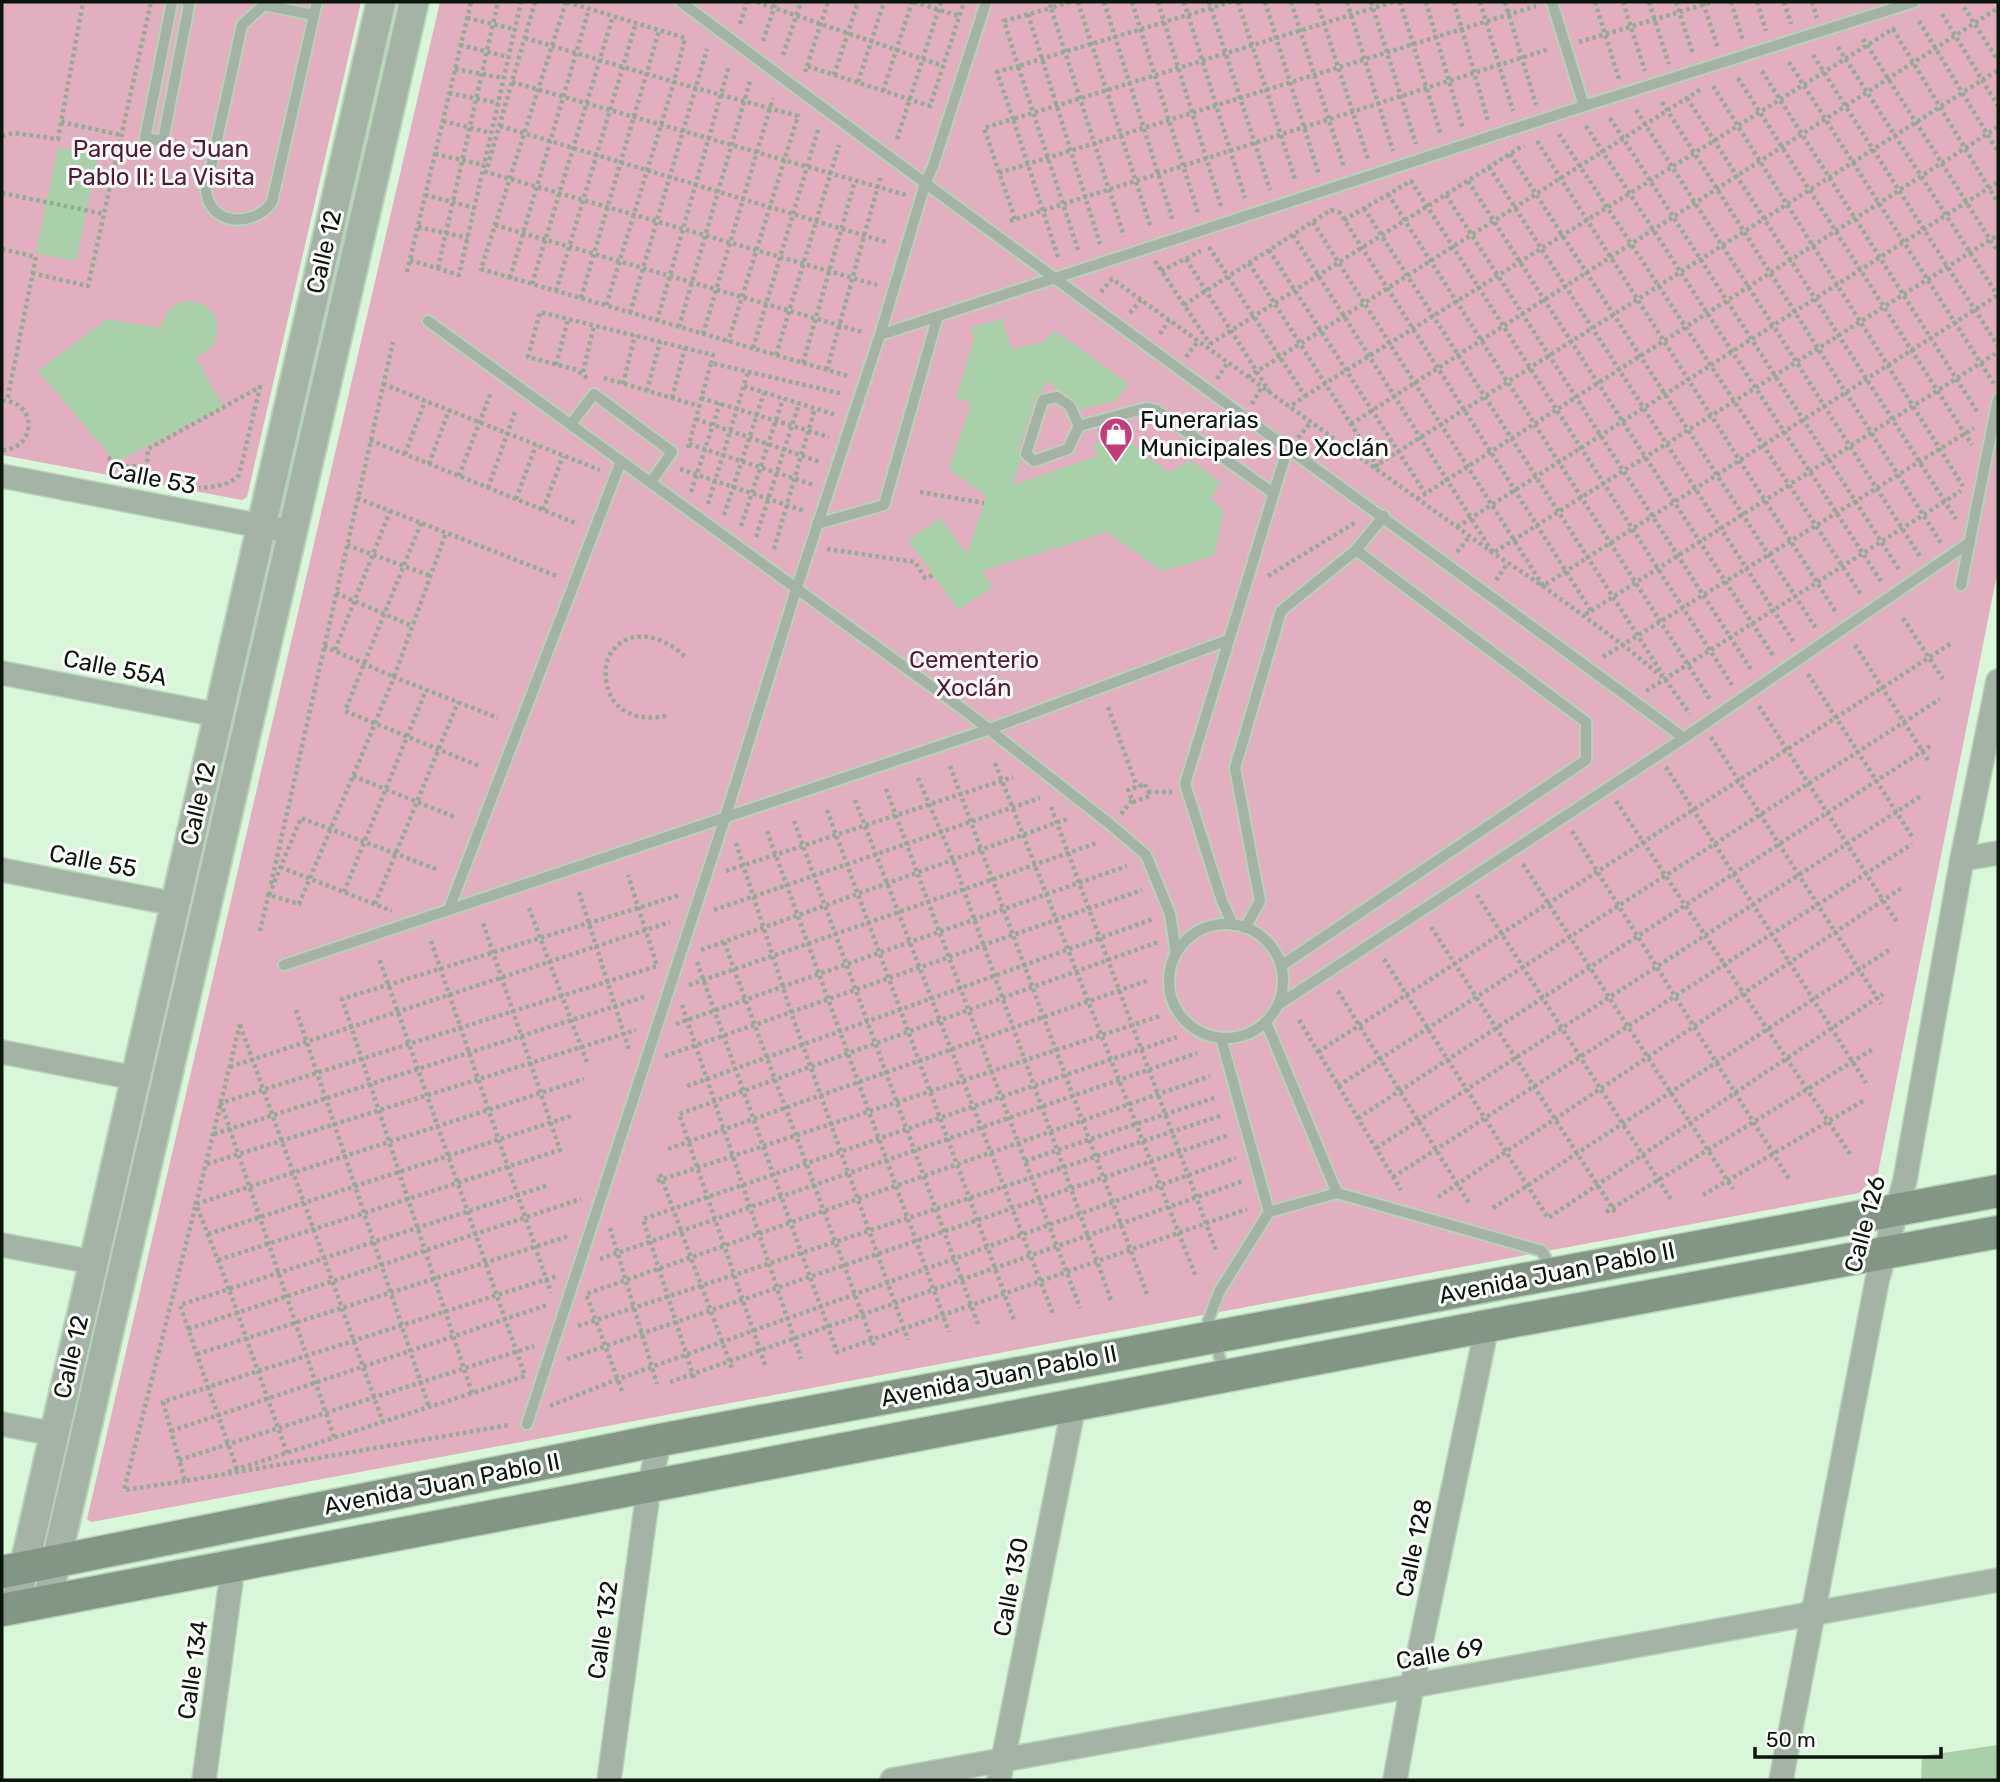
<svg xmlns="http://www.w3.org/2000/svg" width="2000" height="1782" viewBox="0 0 2000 1782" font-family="Rubik,sans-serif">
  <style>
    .green { fill: #e2afc0 }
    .building { fill: #a8d0aa }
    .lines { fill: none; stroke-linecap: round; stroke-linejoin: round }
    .service-casing { stroke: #b8d2b9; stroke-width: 14 }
    .minor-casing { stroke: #b8d2b9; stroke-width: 26 }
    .tertiary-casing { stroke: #b8d2b9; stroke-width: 32 }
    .secondary-casing { stroke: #b8d2b9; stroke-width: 35 }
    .path { stroke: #94ab95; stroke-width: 4.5; stroke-dasharray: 3.5 3.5; stroke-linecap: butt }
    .service { stroke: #a5b2a6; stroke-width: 10 }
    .minor { stroke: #a5b2a6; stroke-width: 23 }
    .tertiary { stroke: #a5b2a6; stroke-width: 28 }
    .secondary { stroke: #839584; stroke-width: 32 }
    .labels { text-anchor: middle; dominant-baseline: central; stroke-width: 6; stroke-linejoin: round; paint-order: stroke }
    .park-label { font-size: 24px; fill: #551733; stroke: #fff }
    .street-label { font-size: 24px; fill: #0b150b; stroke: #fff }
    .poi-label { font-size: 24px; fill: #0b150b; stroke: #fff; text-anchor: start }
  </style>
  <rect width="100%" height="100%" fill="#d9f6da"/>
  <g class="green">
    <path d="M 2,2 L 361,2 L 247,497 L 242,500 L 2,455 Z"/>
    <path d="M 440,2 L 1998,2 L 1998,569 L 1878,1173 L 1859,1193 L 91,1522 L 87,1519 Z"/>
  </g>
  <g class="building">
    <path d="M 58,147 L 98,156 L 76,261 L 36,253 Z"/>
    <path d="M 189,301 L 203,304 L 214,314 L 217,321 L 218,328 L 215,342 L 210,349 L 196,358 L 223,406 L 116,462 L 38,371 L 107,319 L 160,328 L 169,309 L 182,302 Z"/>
    <path d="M 1002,319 L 1012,349 L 1043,342 L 1053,332 L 1060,334 L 1129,384 L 1115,401 L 1080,410 L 1074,400 L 1045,381 L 1042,392 L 1035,398 L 1018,452 L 1021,460 L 1013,485 L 1098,456 L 1093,444 L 1124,438 L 1169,472 L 1191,460 L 1220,482 L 1211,499 L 1224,511 L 1214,556 L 1161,571 L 1107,532 L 982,571 L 993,587 L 958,610 L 908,540 L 940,518 L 967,554 L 986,496 L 949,469 L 971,403 L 956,398 L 974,337 L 970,328 Z"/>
    <path d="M 1998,1745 L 1998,1780 L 1921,1780 L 1922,1756 Z"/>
  </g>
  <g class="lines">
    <g class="service-casing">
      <g id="service">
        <path d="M 172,2 L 145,138 L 163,141 L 189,5 L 187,2"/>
        <path d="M 265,2 L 264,5 L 242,25 L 206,190 C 209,226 254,228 272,202 L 317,2"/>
        <path d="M 681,2 C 1013,251 1350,492 1684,738"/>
        <path d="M 1552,2 L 1584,106"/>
        <path d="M 264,5 L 314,15"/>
        <path d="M 428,321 L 968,713 L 1111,825 L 1146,855 L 1170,914 L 1176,954"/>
        <path d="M 880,335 L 1584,106 L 1914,2"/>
        <path d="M 571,424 L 594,394 L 672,452 L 651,482"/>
        <path d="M 1079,426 L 1068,449 L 1034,461 L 1026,454 L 1043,400 L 1057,397 L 1070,406 L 1079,426 L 1146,408 L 1156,410 L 1273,493"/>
        <path d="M 817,524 L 884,505 L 937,319"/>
        <path d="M 1356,550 L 1384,516"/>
        <path d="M 1961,585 L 1998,399"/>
        <path d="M 449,909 L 621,461"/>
        <circle cx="1226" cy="981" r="57"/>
        <path d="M 1233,925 L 1222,901 L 1185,784 L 1288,447"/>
        <path d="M 1245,928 L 1260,901 L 1235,768 L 1281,611 L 1356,550 L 1586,722 L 1586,760 L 1281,966"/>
        <path d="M 284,965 L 990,729 L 1228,640"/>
        <path d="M 1278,1005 L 1684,738 L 1970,542"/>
        <path d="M 1266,1022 L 1337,1193 L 1542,1251 L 1552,1271"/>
        <path d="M 1221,1038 L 1269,1212 L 1219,1292 L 1208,1321 L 1225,1374"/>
        <path d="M 1269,1212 L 1337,1193"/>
        <path d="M 527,1424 L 725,818 L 797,587 L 880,335 L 925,184 L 933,166 L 986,2"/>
      </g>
    </g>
    <g class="minor-casing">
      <g id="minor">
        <path d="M 2,476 L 292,532"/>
        <path d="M 2,673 L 218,715"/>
        <path d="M 1962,859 L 1998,853"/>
        <path d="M 2,870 L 175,904"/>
        <path d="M 2,1052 L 135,1078"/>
        <path d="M 2,1245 L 93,1262"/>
        <path d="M 2,1424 L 54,1434"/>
        <path d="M 204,1780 L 233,1566"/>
        <path d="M 609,1780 L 649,1486 L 660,1440"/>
        <path d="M 892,1780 L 1998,1580"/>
        <path d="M 999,1780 L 1074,1405"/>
        <path d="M 1395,1780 L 1412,1686 L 1487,1326"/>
        <path d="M 1781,1780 L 1877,1281 L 1905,1180 L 1962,859 L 1998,681"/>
      </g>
    </g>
    <g class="tertiary-casing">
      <g id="tertiary">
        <path d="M 47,1601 L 414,2"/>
        <path d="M 15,1607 L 381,2"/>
      </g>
    </g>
    <g class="secondary-casing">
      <g id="secondary">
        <path d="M 2,1572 L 660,1440 L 1998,1191"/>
        <path d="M 2,1610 L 1487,1326 L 1998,1232"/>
      </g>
    </g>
    <g class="path">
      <path d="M 535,2 L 486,172 L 877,285"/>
      <path d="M 566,2 L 481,269 L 848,376"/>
      <path d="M 567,2 L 685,38 L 674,82 L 798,116 L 728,342"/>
      <path d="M 757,2 L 943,66"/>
      <path d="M 914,2 L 959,16"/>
      <path d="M 1070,2 L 1051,8 L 1124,236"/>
      <path d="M 1078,2 L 1151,228"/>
      <path d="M 1104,2 L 1173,221"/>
      <path d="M 1132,2 L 1198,213"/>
      <path d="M 1158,2 L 1221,206"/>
      <path d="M 1184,2 L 1245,198"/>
      <path d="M 1209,2 L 1270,190"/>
      <path d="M 1238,2 L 1296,182"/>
      <path d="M 1265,2 L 1319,175"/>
      <path d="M 1291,2 L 1344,167"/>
      <path d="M 1317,2 L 1368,159"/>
      <path d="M 1347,2 L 1393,151"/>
      <path d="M 1371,2 L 1416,144"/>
      <path d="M 1400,2 L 1441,135"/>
      <path d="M 1426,2 L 1463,129"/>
      <path d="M 1454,2 L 1488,121"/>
      <path d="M 1480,2 L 1513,111"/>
      <path d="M 1505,2 L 1536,105"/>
      <path d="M 1595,2 L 1619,79"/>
      <path d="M 1623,2 L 1645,71"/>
      <path d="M 1649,2 L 1669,64"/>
      <path d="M 1676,2 L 1693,54"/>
      <path d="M 1731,2 L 1743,41"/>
      <path d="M 1757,2 L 1766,31"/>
      <path d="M 1784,2 L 1791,24"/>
      <path d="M 1812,2 L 1817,18"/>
      <path d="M 1703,3 L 1718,48"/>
      <path d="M 1964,7 L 1998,61"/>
      <path d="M 1028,14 L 1100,244"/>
      <path d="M 1942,14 L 1998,106"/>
      <path d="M 467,18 L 514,29"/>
      <path d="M 1919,21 L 1998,152"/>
      <path d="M 740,24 L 747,2"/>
      <path d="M 525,38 L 674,82 L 606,306"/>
      <path d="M 1863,39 L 1998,252"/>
      <path d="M 763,41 L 776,2"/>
      <path d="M 1579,42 L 1713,2"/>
      <path d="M 460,45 L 508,57"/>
      <path d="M 1838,47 L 1998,296"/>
      <path d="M 783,55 L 801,2"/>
      <path d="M 1813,55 L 1998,346"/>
      <path d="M 1789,62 L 1994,384"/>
      <path d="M 807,66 L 828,2"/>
      <path d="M 455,69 L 503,78"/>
      <path d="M 1762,71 L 1978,413"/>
      <path d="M 805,72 L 807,66 L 930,106 L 964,2"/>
      <path d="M 834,75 L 858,2"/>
      <path d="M 1738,78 L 1972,445"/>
      <path d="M 512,82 L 906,195"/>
      <path d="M 858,82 L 884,2"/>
      <path d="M 1713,86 L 1963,486"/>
      <path d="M 883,91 L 912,2"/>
      <path d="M 449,93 L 498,103"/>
      <path d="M 1687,98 L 1956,519"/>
      <path d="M 1662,102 L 1941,543"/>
      <path d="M 1636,110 L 1921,558"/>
      <path d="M 1610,118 L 1900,571"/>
      <path d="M 443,121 L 491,133"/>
      <path d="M 61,122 L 121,135"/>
      <path d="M 500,126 L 889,243"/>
      <path d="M 1586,126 L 1882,583"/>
      <path d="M 1559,134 L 1862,596"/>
      <path d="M 2,136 L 14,133 L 58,139 L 83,2"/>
      <path d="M 897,139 L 941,2"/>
      <path d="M 1537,141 L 1837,614"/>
      <path d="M 435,154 L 484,165"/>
      <path d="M 1510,154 L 1817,630"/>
      <path d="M 1489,167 L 1795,644"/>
      <path d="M 999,173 L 1536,6"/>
      <path d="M 1468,181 L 1774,657"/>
      <path d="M 2,193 L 104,214"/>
      <path d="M 1388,194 L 1711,701"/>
      <path d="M 425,195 L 475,208"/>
      <path d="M 1446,195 L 1752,671"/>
      <path d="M 1364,208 L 1663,675"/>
      <path d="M 1015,219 L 984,128 L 1013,119 L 997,72 L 1018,66 L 1004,21 L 1051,8 L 1049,2"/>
      <path d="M 1344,220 L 1411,181 L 1732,685"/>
      <path d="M 1010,221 L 1549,49"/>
      <path d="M 1313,222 L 1543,586 L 1998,295"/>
      <path d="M 495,225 L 862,332"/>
      <path d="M 418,227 L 468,238"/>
      <path d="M 1293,235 L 1493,553 L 1998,235"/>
      <path d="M 1209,247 L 1305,396 L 1289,407"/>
      <path d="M 2,249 L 36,257 L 7,401"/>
      <path d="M 1078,250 L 1018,66 L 1231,2"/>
      <path d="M 1269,250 L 1425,493"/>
      <path d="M 1058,257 L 1013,119 L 1393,2"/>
      <path d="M 1186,259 L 1269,391"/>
      <path d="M 410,260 L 459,275 L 521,2"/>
      <path d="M 1155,261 L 1210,344"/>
      <path d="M 1249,263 L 1378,467"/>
      <path d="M 438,268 L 498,2"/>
      <path d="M 1161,271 L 1201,251"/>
      <path d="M 407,272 L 471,2"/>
      <path d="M 32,273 L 88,286 L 151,2"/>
      <path d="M 510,278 L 589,9"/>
      <path d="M 532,284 L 613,16"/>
      <path d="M 556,291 L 636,23"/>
      <path d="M 1101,292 L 1112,279 L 1493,553 L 1543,586 L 1623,645 L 1665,679 L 1690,714"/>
      <path d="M 581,298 L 659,31"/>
      <path d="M 1184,305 L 1331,210 L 1340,213 L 1591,611 L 1584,615"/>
      <path d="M 630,313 L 707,49"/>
      <path d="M 1130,313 L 1141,300"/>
      <path d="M 657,321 L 729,66"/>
      <path d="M 679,327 L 750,81"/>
      <path d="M 703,334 L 773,98"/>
      <path d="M 1160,334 L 1169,320"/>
      <path d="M 1210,344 L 1524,145"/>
      <path d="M 753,348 L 818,130"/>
      <path d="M 776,355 L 839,145"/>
      <path d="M 1186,357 L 1198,341"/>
      <path d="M 803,363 L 855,181"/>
      <path d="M 556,365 L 568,319"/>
      <path d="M 827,370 L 881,175"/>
      <path d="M 583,372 L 594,325"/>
      <path d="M 1248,377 L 1701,89"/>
      <path d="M 587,378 L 577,370 L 528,357 L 540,312 L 713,355 L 711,363"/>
      <path d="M 604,378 L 699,406"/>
      <path d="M 1217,379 L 1228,362"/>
      <path d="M 383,384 L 600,470"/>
      <path d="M 623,384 L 635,335"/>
      <path d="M 744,386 L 836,415"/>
      <path d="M 647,391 L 660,342"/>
      <path d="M 1305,396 L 1893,29 L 1998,203"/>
      <path d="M 672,398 L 685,348"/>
      <path d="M 701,398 L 829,437"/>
      <path d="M 2,401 C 37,400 38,449 2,450"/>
      <path d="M 1252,404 L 1262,387"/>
      <path d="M 696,419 L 820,462"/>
      <path d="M 1351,424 L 1998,8"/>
      <path d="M 1298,438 L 1311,422"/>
      <path d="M 370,440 L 578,524"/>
      <path d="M 689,444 L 814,485"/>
      <path d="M 688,448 L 711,363 L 843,394"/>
      <path d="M 405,454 L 425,401"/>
      <path d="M 108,457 L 117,466 L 147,466"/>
      <path d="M 429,464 L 449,410"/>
      <path d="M 1374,467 L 1998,70"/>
      <path d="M 680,469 L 804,511"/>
      <path d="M 459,476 L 491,392"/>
      <path d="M 153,482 L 147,466 L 148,449 L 260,387 L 239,475 C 228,486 213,487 199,488"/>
      <path d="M 488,488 L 516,409"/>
      <path d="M 691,492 L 720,403"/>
      <path d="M 920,492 L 984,503"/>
      <path d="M 357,498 L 557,576"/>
      <path d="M 516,499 L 536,445"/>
      <path d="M 1417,499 L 1998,127"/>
      <path d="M 708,504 L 748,372"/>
      <path d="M 543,510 L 563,456"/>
      <path d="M 724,515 L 764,393"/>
      <path d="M 421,523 L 345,711 L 479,766"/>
      <path d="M 741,526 L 783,399"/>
      <path d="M 1457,527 L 1998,182"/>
      <path d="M 756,537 L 799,404"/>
      <path d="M 347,545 L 431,576"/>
      <path d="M 774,549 L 815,408"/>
      <path d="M 827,549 L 915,562 L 925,578 L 933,575"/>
      <path d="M 1457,552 L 1470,536"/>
      <path d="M 1268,576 L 1356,522"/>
      <path d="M 1496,580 L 1508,563"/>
      <path d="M 336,593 L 412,626"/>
      <path d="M 1591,611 L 1998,352"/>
      <path d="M 1903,618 L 1943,679"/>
      <path d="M 1855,645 L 1928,760"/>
      <path d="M 324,646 L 394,677 L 446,533"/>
      <path d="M 335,650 L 390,511"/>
      <path d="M 1603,657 L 1974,428"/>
      <path d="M 1808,674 L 1913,838"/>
      <path d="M 1646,691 L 1961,491"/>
      <path d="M 1759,706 L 1897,922"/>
      <path d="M 1108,707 L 1137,787"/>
      <path d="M 666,716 C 637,722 609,711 606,679 C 605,671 606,660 611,653 C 630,624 668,638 686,658"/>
      <path d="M 1711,737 L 1881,1004"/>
      <path d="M 995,763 L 1196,1277"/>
      <path d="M 950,766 L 1148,1297"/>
      <path d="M 1666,767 L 1866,1083"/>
      <path d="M 353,776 L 457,818"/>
      <path d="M 918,778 L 953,860 L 1112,1303"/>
      <path d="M 1145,784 L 1150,796 L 1133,802 L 1128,790 Z"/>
      <path d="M 886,789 L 1080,1308"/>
      <path d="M 1148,792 L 1172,792"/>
      <path d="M 855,800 L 1053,1314"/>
      <path d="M 1616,801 L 1852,1157"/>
      <path d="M 1051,807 L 1217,1253"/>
      <path d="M 827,810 L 1014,1320"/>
      <path d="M 1121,814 L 1132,800"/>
      <path d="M 794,821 L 979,1327"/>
      <path d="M 767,831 L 949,1332"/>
      <path d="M 1572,831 L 1789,1179"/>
      <path d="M 736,843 L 791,1012 L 908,1340"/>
      <path d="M 1523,864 L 1733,1189"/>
      <path d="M 280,867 L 392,911"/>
      <path d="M 436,869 C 391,852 346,835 301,818 L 269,895 L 299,904 C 331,828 363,753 394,677 L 498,718"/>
      <path d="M 726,871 L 1013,777"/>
      <path d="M 271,884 L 393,342"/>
      <path d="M 344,892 L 426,690"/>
      <path d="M 579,892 L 629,1050"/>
      <path d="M 1477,895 L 1672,1201"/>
      <path d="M 375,904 L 458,702"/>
      <path d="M 529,908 L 588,1065"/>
      <path d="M 714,910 L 1040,798"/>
      <path d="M 1431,927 L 1615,1212"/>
      <path d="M 260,931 L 269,892"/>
      <path d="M 431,941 L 551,1293"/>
      <path d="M 724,942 L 874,1346"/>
      <path d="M 701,950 L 1067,819"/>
      <path d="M 1384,959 L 1548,1218 L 1883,994"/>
      <path d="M 697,962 L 837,1352 L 1247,1209"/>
      <path d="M 689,985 L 1097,843"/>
      <path d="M 1338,991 L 1469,1203"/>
      <path d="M 682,1005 L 801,1359"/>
      <path d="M 296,1010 L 429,1407"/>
      <path d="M 1299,1020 L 1401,1190"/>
      <path d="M 240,1024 L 196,1204 L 229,1289 L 180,1305 L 208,1387 L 163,1402 L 185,1481 L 509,1425"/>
      <path d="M 676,1024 L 1127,866"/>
      <path d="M 240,1025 L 383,1422"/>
      <path d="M 1318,1052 L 1950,644"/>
      <path d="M 665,1056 L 1142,890"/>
      <path d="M 230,1067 L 670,922"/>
      <path d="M 687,1086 L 1153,919"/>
      <path d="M 1338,1086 L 1940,699"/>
      <path d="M 1358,1118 L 1930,746"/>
      <path d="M 214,1134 L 647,996"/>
      <path d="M 1376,1148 L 1921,796"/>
      <path d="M 668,1149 L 1149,980"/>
      <path d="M 1025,1161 L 1217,1097"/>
      <path d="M 207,1164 L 636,1030"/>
      <path d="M 660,1174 L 733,1371"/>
      <path d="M 1393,1177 L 1912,844"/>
      <path d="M 657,1181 L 1160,1016"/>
      <path d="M 1703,1195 L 1863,1101"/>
      <path d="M 1438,1197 L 1903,887"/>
      <path d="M 1493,1208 L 1892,948"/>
      <path d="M 1606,1212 L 1873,1049"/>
      <path d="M 610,1228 L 657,1384"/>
      <path d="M 208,1234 L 571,1116"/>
      <path d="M 600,1259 L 1197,1053"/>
      <path d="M 218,1260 L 560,1150 L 483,923"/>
      <path d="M 578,1326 L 1223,1115"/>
      <path d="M 188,1329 L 581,1199"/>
      <path d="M 197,1354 L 569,1236"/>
      <path d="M 567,1359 L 1229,1135"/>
      <path d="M 765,1365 L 679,1114 L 1158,942"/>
      <path d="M 694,1378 L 643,1219 L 1177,1037"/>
      <path d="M 670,1382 L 1243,1181"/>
      <path d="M 622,1391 L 586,1294 L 1210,1076"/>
      <path d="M 472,1393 L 342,999 L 680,895"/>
      <path d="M 550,1406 L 618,1379 L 1236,1158"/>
      <path d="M 171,1431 L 547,1305"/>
      <path d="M 334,1437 L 221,1103 L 657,966 L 628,875"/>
      <path d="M 287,1453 L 229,1289 L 549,1185"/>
      <path d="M 179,1460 L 534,1346"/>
      <path d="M 237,1469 L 208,1387 L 557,1276"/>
      <path d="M 228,1472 L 525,1376 L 379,958"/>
      <path d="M 185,1481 L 124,1490 L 196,1204 L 584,1079"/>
    </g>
    <use href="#service" class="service"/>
    <use href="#minor" class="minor"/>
    <use href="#tertiary" class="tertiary"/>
    <use href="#secondary" class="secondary"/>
  </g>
  <defs>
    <g id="shop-pin" transform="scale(1.75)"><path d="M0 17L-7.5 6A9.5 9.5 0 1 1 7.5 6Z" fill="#c43c7a" stroke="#fff"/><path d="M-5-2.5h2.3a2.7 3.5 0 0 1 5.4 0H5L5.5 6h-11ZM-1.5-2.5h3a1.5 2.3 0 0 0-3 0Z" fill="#fff"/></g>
  </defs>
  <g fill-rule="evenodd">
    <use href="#shop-pin" x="1116" y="434"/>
  </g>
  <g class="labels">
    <g class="park-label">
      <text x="161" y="149">Parque de Juan<tspan x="161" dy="28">Pablo II: La Visita</tspan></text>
      <text x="974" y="660">Cementerio<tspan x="974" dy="28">Xoclán</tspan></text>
    </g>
    <g class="street-label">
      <text transform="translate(324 252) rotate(-77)">Calle 12</text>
      <text transform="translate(152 478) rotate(11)">Calle 53</text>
      <text transform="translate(115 668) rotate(11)">Calle 55A</text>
      <text transform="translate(198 804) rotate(-77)">Calle 12</text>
      <text transform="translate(93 861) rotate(11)">Calle 55</text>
      <text transform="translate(1865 1224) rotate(-75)">Calle 126</text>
      <text transform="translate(1557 1273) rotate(-11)">Avenida Juan Pablo II</text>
      <text transform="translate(71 1357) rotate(-77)">Calle 12</text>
      <text transform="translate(999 1376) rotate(-11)">Avenida Juan Pablo II</text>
      <text transform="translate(442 1484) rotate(-11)">Avenida Juan Pablo II</text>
      <text transform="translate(1414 1548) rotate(-78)">Calle 128</text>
      <text transform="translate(1011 1587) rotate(-79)">Calle 130</text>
      <text transform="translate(603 1630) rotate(-82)">Calle 132</text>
      <text transform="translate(1440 1654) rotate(-10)">Calle 69</text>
      <text transform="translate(193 1670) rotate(-82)">Calle 134</text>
    </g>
    <g class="poi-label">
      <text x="1140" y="420">Funerarias<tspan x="1140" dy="28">Municipales De Xoclán</tspan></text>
    </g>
  </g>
  <rect width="2000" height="1782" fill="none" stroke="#0b150b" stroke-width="7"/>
  <path d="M1755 1747v10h186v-10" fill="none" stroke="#0b150b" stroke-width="3.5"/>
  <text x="1766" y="1747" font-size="21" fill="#0b150b" stroke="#ffffff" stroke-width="5" paint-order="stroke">50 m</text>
</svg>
